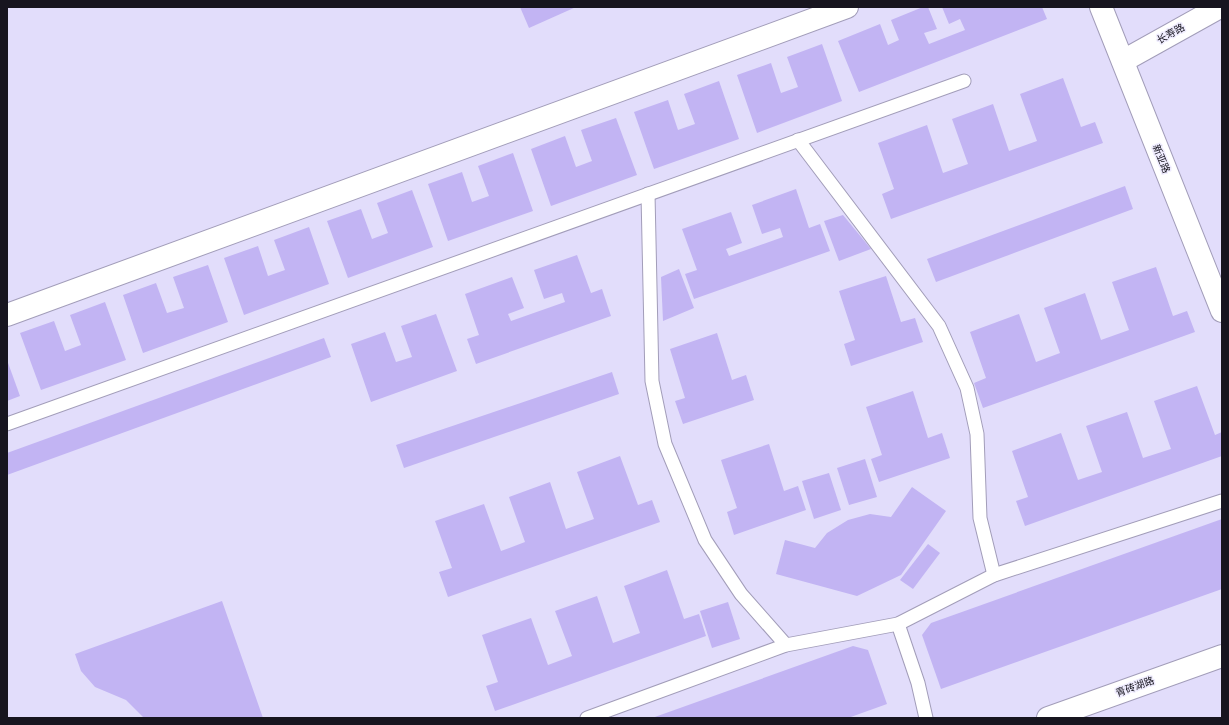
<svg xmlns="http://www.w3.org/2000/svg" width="1229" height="725" viewBox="0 0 1229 725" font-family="'Source Sans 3','Noto Sans SC',sans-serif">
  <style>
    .building { fill: #c2b4f3 }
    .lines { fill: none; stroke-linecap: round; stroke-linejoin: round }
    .service-casing { stroke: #a29db9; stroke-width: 15 }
    .minor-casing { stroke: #a29db9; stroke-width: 24 }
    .tertiary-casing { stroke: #a29db9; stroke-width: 24 }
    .service { stroke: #fff; stroke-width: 13 }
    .minor { stroke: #fff; stroke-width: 22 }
    .tertiary { stroke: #fff; stroke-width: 22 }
    .labels { text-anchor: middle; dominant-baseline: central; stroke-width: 3; stroke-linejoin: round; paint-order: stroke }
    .street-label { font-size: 10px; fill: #17151f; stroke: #efecfe }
  </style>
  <rect width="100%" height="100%" fill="#e2ddfb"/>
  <g class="building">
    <path d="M 520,7 L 576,7 L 529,28 Z"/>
    <path d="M 923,7 L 928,7 L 937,29 L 924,33 L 929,44 L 965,30 L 960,19 L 949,24 L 942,7 L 1042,7 L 1047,19 L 859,92 L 838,41 L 880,24 L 888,45 L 899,40 L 891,20 Z"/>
    <path d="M 822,44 L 842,101 L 757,133 L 737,75 L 771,63 L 781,93 L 798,87 L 787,57 Z"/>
    <path d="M 1063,78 L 1081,127 L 1095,122 L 1103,143 L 891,219 L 882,194 L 894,189 L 878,143 L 927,125 L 943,173 L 968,164 L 952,119 L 993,104 L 1009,151 L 1037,141 L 1020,94 Z"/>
    <path d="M 719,81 L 739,139 L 654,169 L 634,112 L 668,100 L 678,130 L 695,124 L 684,94 Z"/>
    <path d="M 616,118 L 637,175 L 551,206 L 531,149 L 565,136 L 576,167 L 592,161 L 581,130 Z"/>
    <path d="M 513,153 L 533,211 L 448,241 L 428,184 L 462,172 L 472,202 L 489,196 L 478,166 Z"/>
    <path d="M 1125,186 L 1133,209 L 936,282 L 927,259 Z"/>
    <path d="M 796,189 L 809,228 L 820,224 L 830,251 L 694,299 L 685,274 L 697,270 L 682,229 L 731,212 L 742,243 L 726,249 L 729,256 L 783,237 L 780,228 L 762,234 L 752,205 Z"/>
    <path d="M 412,190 L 433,247 L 348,278 L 327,221 L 361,209 L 372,239 L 388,233 L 377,203 Z"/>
    <path d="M 843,215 L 871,249 L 839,261 L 824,221 Z"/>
    <path d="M 309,227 L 329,284 L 244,315 L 224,258 L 258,246 L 268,276 L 285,270 L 274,240 Z"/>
    <path d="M 577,255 L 591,293 L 602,289 L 611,316 L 476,364 L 467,339 L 479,335 L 465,294 L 512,277 L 524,308 L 508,314 L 511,321 L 565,302 L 562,293 L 544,299 L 534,270 Z"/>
    <path d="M 208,265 L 228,322 L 143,353 L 123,295 L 156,283 L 167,313 L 184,308 L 173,277 Z"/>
    <path d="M 1156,267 L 1173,316 L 1187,311 L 1195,332 L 983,408 L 974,383 L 986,378 L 970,332 L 1019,314 L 1036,362 L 1060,353 L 1044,308 L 1085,293 L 1101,340 L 1129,330 L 1112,282 Z"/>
    <path d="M 679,269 L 694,308 L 663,321 L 661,277 Z"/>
    <path d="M 886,276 L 901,322 L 915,318 L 923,342 L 851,366 L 844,344 L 855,340 L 839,291 Z"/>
    <path d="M 105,302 L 126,360 L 41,390 L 20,333 L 54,321 L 65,351 L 81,345 L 70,315 Z"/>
    <path d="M 436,314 L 457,371 L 371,402 L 351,344 L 385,332 L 396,362 L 412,357 L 401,326 Z"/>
    <path d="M 717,333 L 732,380 L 746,375 L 754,400 L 683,424 L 675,401 L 685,398 L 670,349 Z"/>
    <path d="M 324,338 L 331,357 L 7,475 L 7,453 Z"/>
    <path d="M 7,360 L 20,396 L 7,401 Z"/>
    <path d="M 612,372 L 619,394 L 404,468 L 396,445 Z"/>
    <path d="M 1197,386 L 1215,435 L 1222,432 L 1222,456 L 1025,526 L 1016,501 L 1028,497 L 1012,451 L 1061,433 L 1078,480 L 1102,472 L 1086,426 L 1127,412 L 1143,458 L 1171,449 L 1154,401 Z"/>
    <path d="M 913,391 L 928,438 L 942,433 L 950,458 L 879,482 L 871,459 L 882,455 L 866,407 Z"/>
    <path d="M 769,444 L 784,491 L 798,486 L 806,510 L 734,535 L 727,512 L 737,508 L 721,460 Z"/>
    <path d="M 620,456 L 638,505 L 652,500 L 660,522 L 448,597 L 439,572 L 452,568 L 435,521 L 484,504 L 501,551 L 525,542 L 509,497 L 550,482 L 566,529 L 594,519 L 577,472 Z"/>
    <path d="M 865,459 L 877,497 L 849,505 L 837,468 Z"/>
    <path d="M 829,473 L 841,510 L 814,519 L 802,481 Z"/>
    <path d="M 912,487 L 946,511 L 901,575 L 857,596 L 776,574 L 785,540 L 815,548 L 827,533 L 848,520 L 870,514 L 891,517 Z"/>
    <path d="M 1222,519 L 1222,589 L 941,689 L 922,635 L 931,623 Z"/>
    <path d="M 928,544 L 940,553 L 913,589 L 900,580 Z"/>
    <path d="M 667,570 L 684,619 L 699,614 L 706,636 L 495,711 L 486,686 L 498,682 L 482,635 L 531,618 L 548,665 L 572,656 L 555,611 L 597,596 L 613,643 L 640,633 L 624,586 Z"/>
    <path d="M 222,601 L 263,718 L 144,718 L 126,700 L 95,687 L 81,671 L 75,654 Z"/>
    <path d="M 728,602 L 740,639 L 712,648 L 700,611 Z"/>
    <path d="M 853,646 L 868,650 L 887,704 L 848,718 L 652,718 Z"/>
  </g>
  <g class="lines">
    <g class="service-casing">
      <g id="service">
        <path d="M 798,140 L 939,326 L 967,388 L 977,434 L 980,518 L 994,575"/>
        <path d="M 648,194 L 652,381 L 665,444 L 705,540 L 741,594 L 786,645"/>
        <path d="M 7,424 L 964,81"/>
        <path d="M 898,624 L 918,683 L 926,718"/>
        <path d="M 587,718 L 786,645 L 898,624 L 994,575 L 1222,501"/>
      </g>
    </g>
    <g class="minor-casing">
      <g id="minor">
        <path d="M 1101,7 L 1222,311"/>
        <path d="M 1123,61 L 1220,7"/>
        <path d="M 7,315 L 847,7"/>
      </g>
    </g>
    <g class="tertiary-casing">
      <path id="tertiary" d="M 1048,718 L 1222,656"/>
    </g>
    <use href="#service" class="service"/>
    <use href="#minor" class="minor"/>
    <use href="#tertiary" class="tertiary"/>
  </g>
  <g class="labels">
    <g class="street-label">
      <text transform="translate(1171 34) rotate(-29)">长寿路</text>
      <text transform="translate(1161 159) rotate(68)">新亚路</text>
      <text transform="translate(1135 687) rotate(-20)">青砖湖路</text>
    </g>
  </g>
  <rect width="1229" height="725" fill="none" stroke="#17151f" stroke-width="16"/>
</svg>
